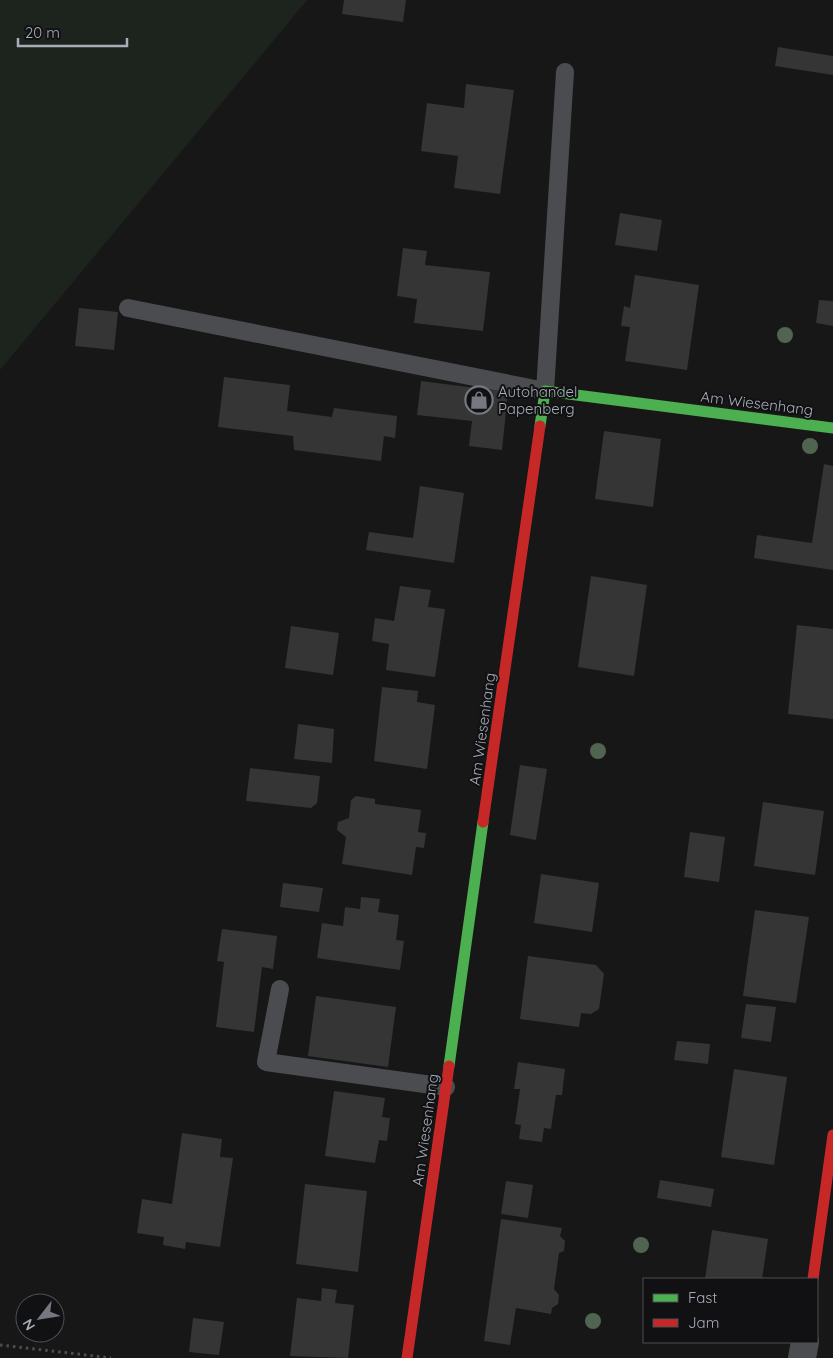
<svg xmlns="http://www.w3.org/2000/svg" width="833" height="1358" viewBox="0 0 833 1358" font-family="Quicksand,sans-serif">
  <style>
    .green { fill: #1d241e }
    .building { fill: #353536 }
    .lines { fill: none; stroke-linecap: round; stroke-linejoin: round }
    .path { stroke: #4d4e52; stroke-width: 3; stroke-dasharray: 2.5 4; stroke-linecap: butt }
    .lane { stroke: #4b4c50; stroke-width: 18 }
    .street { stroke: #4b4c50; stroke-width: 28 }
    .fast { stroke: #4caf50; stroke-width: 11 }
    .jam { stroke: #c62828; stroke-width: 11 }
    .tree { fill: #506451 }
    .labels { text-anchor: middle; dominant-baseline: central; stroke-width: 4; stroke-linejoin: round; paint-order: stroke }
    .poi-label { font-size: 15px; fill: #a8adb8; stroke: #111113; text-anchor: start }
    .street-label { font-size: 15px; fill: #a8adb8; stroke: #111113 }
  </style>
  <rect width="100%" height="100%" fill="#171717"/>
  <path class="green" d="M 0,0 L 307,0 L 0,370 Z"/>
  <g class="building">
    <path d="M 344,0 L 406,0 L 403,22 L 342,14 Z"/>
    <path d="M 778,47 L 833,56 L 833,75 L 775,66 Z"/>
    <path d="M 466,84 L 514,90 L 500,194 L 454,188 L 458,156 L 421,151 L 427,103 L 464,108 Z"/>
    <path d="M 620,213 L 662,220 L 657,251 L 615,245 Z"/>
    <path d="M 403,248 L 427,251 L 425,265 L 490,272 L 483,331 L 414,323 L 417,299 L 397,296 Z"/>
    <path d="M 635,275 L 699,285 L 687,370 L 625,361 L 630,327 L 621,326 L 624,306 L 630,308 Z"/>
    <path d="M 819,300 L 833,301 L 833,326 L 816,323 Z"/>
    <path d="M 79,308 L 118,312 L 114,350 L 75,346 Z"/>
    <path d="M 224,377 L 290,385 L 287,411 L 332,417 L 334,408 L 397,416 L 395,438 L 384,436 L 381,461 L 294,450 L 293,436 L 218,427 Z"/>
    <path d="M 421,381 L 508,392 L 502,450 L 469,446 L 472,421 L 417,415 Z"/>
    <path d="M 604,431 L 661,439 L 653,507 L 595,499 Z"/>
    <path d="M 824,464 L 833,466 L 833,570 L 754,558 L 757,535 L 812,543 Z"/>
    <path d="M 420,486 L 464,493 L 454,563 L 366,550 L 369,532 L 413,538 Z"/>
    <path d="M 591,576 L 647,585 L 634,676 L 578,667 Z"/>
    <path d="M 400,586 L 431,590 L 428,607 L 445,609 L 435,677 L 386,670 L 389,644 L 372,641 L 375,618 L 394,621 Z"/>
    <path d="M 797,625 L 833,629 L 833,719 L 788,714 Z"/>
    <path d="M 291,626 L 339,633 L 333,675 L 285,668 Z"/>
    <path d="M 382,687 L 418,691 L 417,702 L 435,705 L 427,769 L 374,761 Z"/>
    <path d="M 298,724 L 334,729 L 332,763 L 294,759 Z"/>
    <path d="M 520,765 L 547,769 L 536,840 L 510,835 Z"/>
    <path d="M 250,768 L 320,776 L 317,803 L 311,808 L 246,801 Z"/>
    <path d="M 356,796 L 375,799 L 375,804 L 421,810 L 418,832 L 426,833 L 424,848 L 416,847 L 412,875 L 342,864 L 346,837 L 337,830 L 338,822 L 349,818 L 351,800 Z"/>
    <path d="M 763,802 L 824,811 L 815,875 L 754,866 Z"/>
    <path d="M 690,832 L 725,837 L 719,882 L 684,877 Z"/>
    <path d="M 541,874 L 599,883 L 592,932 L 534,923 Z"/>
    <path d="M 283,883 L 323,888 L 319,912 L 280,907 Z"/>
    <path d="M 361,897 L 380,899 L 378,912 L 399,915 L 396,940 L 404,941 L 400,970 L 317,958 L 322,923 L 343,926 L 345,907 L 360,909 Z"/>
    <path d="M 755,910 L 809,917 L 796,1003 L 743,996 Z"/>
    <path d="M 222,929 L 277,936 L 273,969 L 262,967 L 254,1032 L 216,1027 L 224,962 L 217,961 Z"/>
    <path d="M 528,956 L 596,965 L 604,974 L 599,1009 L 591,1014 L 581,1013 L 579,1027 L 520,1019 Z"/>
    <path d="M 316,996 L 396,1007 L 388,1067 L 308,1056 Z"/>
    <path d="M 746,1004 L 776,1007 L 771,1042 L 741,1038 Z"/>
    <path d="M 677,1041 L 710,1044 L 708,1064 L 674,1060 Z"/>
    <path d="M 518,1062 L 565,1069 L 562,1095 L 556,1095 L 551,1129 L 544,1128 L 542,1142 L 519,1139 L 521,1125 L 515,1124 L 520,1089 L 514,1089 Z"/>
    <path d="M 734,1069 L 787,1077 L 774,1165 L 721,1157 Z"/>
    <path d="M 334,1091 L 385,1098 L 382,1117 L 390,1118 L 387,1141 L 379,1140 L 375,1163 L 325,1156 Z"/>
    <path d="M 182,1133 L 222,1139 L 220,1157 L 233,1158 L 220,1247 L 186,1242 L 185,1249 L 163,1245 L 164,1237 L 137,1233 L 142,1199 L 172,1204 Z"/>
    <path d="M 660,1180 L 714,1189 L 711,1207 L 657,1198 Z"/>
    <path d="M 506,1181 L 533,1185 L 528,1218 L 501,1214 Z"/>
    <path d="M 305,1184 L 367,1191 L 358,1272 L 296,1264 Z"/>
    <path d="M 501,1219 L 562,1228 L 560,1236 L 565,1241 L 564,1251 L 559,1253 L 554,1289 L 559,1295 L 558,1304 L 552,1308 L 551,1314 L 516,1308 L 510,1345 L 484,1341 Z"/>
    <path d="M 712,1230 L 768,1239 L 762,1279 L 705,1279 Z"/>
    <path d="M 322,1288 L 337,1290 L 335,1303 L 354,1305 L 348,1358 L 290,1356 L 297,1298 L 321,1301 Z"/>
    <path d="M 193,1318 L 224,1322 L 219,1355 L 189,1352 Z"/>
  </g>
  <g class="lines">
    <path class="path" d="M 0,1345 L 111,1358"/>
    <g class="lane">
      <path d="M 128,308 L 545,391 L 565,72"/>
      <path d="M 280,989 L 266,1062 L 446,1087"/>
    </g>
    <path class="street" d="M 802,1358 L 805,1342"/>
    <g class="fast">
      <path d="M 540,426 L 545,391 L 833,428"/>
      <path d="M 449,1066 L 483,822"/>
    </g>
    <g class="jam">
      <path d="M 483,822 L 540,426"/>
      <path d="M 813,1279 L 833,1135"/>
      <path d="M 407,1358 L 449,1066"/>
    </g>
  </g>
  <g class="tree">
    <circle cx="785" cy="335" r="8"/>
    <circle cx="810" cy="446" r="8"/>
    <circle cx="598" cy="751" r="8"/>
    <circle cx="641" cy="1245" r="8"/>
    <circle cx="593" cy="1321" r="8"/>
  </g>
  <defs>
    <g id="shop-ring" transform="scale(1.4375)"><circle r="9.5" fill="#111113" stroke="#757880" stroke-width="1.5"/><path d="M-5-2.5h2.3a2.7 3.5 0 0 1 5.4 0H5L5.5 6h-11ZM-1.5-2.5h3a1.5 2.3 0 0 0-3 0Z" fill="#757880"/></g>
  </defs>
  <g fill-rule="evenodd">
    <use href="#shop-ring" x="479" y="400"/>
  </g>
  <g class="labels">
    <g class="poi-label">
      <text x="498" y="391">Autohandel<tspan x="498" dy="17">Papenberg</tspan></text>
    </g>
    <g class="street-label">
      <text transform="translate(757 403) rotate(7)">Am Wiesenhang</text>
      <text transform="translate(482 729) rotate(-82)">Am Wiesenhang</text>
      <text transform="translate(425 1130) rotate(-82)">Am Wiesenhang</text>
    </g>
  </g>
  <rect x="643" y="1278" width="175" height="65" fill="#111113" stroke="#4d4f55"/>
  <rect x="653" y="1294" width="25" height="8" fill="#4caf50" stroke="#4d4f55"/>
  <text x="688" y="1303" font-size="15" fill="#a8adb8">Fast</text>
  <rect x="653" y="1319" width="25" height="8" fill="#c62828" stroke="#4d4f55"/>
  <text x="688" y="1328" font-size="15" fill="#a8adb8">Jam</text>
  <g transform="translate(40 1318) rotate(239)"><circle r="24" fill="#111113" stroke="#4d4f55"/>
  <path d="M0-4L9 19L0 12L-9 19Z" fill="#757880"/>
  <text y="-8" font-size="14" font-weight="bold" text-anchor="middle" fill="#a8adb8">N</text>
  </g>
  <path d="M18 38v8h109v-8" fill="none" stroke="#a8adb8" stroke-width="2.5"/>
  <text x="25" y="38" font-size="15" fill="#a8adb8" stroke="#111113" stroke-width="4" paint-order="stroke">20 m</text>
</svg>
